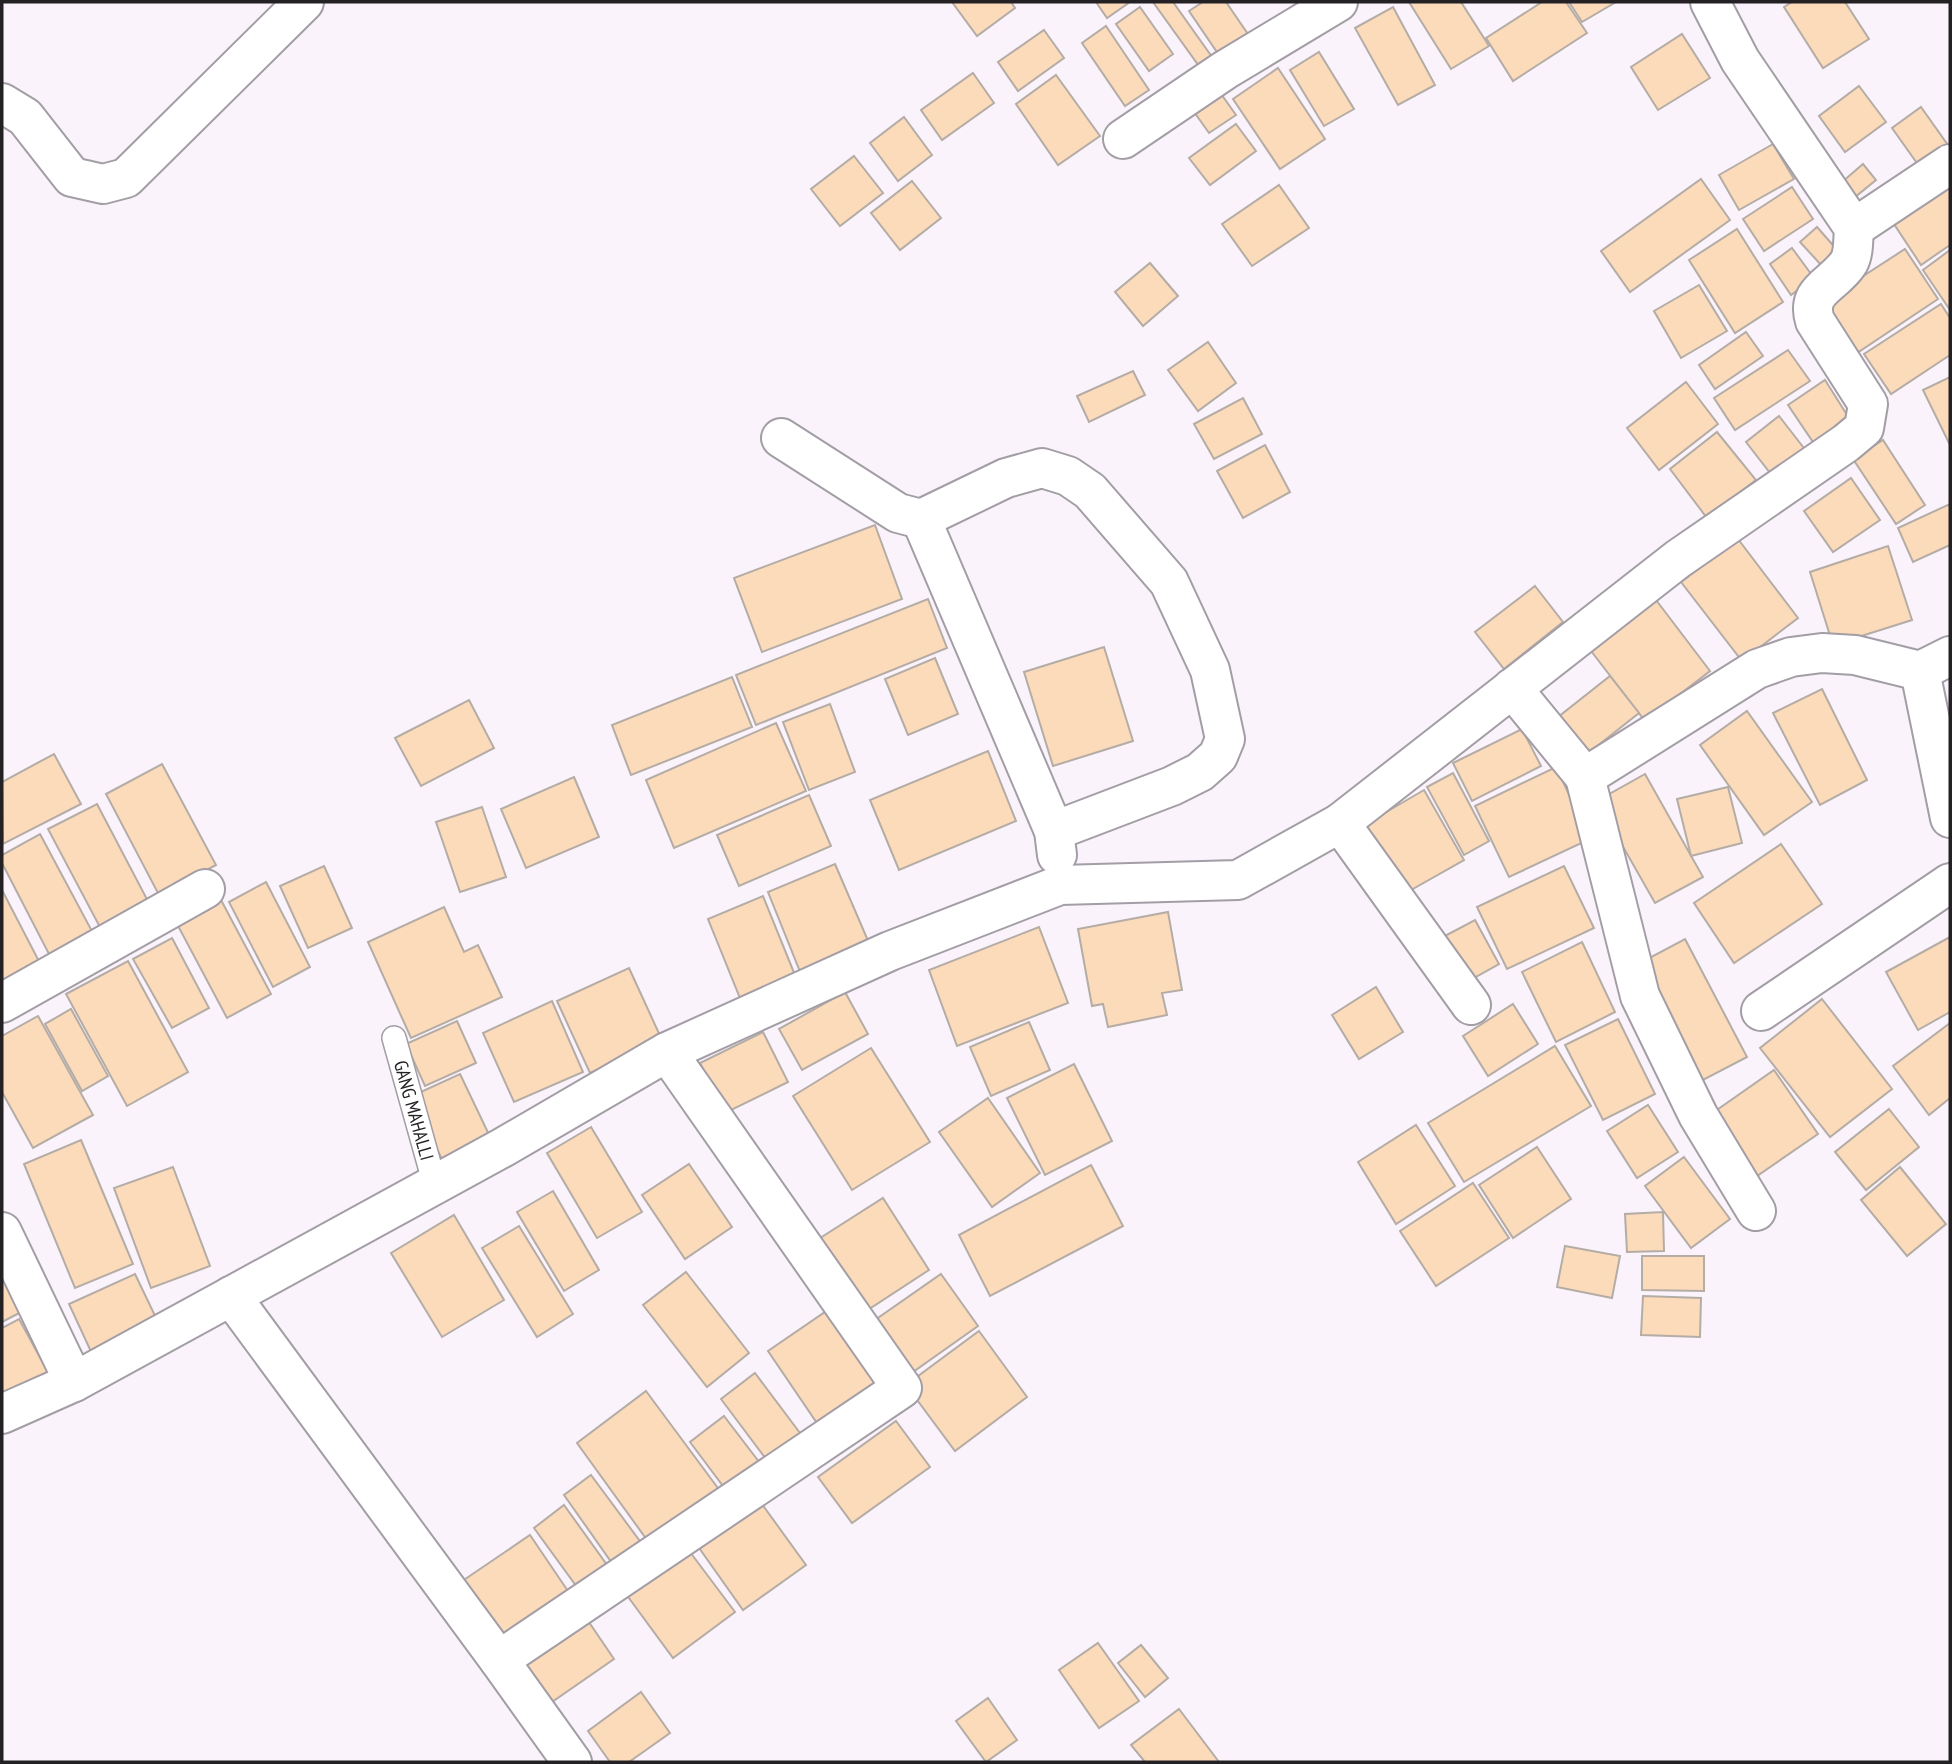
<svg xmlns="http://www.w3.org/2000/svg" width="1952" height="1764" viewBox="0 0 1952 1764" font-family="'PT Sans Narrow',sans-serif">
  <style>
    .building { fill: #fcdbbb; stroke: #b4aca5; stroke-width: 2 }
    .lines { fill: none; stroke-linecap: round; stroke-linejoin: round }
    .service-casing { stroke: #a39da5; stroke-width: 26 }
    .minor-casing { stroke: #a39da5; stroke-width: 42 }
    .service { stroke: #fff; stroke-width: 23 }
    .minor { stroke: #fff; stroke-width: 38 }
    .labels { text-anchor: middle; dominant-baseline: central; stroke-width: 5; stroke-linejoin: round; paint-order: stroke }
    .street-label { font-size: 19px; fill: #242124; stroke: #fff }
  </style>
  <rect width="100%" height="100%" fill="#faf3fb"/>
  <g class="building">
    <path d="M 952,2 L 1011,2 L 1015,8 L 977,36 Z"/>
    <path d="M 1096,2 L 1130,2 L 1107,18 Z"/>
    <path d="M 1153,2 L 1173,2 L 1217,64 L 1204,73 Z"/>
    <path d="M 1203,2 L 1226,2 L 1250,37 L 1221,58 L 1189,11 Z"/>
    <path d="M 1409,2 L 1461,2 L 1489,46 L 1451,69 Z"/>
    <path d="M 1542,2 L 1566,2 L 1587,33 L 1513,81 L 1486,38 Z"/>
    <path d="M 1569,2 L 1616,2 L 1582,22 Z"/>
    <path d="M 1792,2 L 1845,2 L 1869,39 L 1823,68 L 1784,7 Z"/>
    <path d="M 1140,7 L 1173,54 L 1149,71 L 1116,24 Z"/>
    <path d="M 1393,7 L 1435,85 L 1398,105 L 1355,28 Z"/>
    <path d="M 1106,26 L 1149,90 L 1125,106 L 1082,43 Z"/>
    <path d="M 1044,30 L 1064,58 L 1018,91 L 998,62 Z"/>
    <path d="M 1682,34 L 1710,78 L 1658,110 L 1631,67 Z"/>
    <path d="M 1319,52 L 1354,109 L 1324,126 L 1290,70 Z"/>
    <path d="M 1278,68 L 1325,139 L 1280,169 L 1233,99 Z"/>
    <path d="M 973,73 L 994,103 L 942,140 L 921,110 Z"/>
    <path d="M 1056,75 L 1100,136 L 1058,165 L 1016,104 Z"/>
    <path d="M 1859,86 L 1886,122 L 1845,152 L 1819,116 Z"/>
    <path d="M 1219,91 L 1236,115 L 1209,133 L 1192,109 Z"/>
    <path d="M 1921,107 L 1950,148 L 1924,173 L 1892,128 Z"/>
    <path d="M 904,117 L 932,155 L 898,181 L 870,143 Z"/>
    <path d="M 1236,124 L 1256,151 L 1210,185 L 1189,158 Z"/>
    <path d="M 1773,144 L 1794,179 L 1739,210 L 1719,175 Z"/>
    <path d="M 854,156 L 883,193 L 840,226 L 811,189 Z"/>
    <path d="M 1863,164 L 1876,180 L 1855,197 L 1842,182 Z"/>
    <path d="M 1701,179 L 1730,220 L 1630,292 L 1601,251 Z"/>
    <path d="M 912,181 L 941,218 L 900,250 L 871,213 Z"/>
    <path d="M 1950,184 L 1950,245 L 1921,265 L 1890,218 Z"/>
    <path d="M 1279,185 L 1309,228 L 1252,266 L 1222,224 Z"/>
    <path d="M 1792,187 L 1813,219 L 1764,251 L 1743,219 Z"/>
    <path d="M 1817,227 L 1839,252 L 1823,267 L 1800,242 Z"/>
    <path d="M 1737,229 L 1783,302 L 1735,333 L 1689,260 Z"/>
    <path d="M 1792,248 L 1814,278 L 1791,295 L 1770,264 Z"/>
    <path d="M 1905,249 L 1938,299 L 1854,355 L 1820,304 Z"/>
    <path d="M 1950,250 L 1950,310 L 1923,270 Z"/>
    <path d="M 1150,263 L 1178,296 L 1143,326 L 1115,292 Z"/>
    <path d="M 1699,285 L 1727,331 L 1681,358 L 1654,311 Z"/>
    <path d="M 1941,304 L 1950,318 L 1950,355 L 1891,394 L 1864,354 Z"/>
    <path d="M 1746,332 L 1763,356 L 1715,389 L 1699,365 Z"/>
    <path d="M 1208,342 L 1236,383 L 1198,411 L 1168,370 Z"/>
    <path d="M 1788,350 L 1810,381 L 1735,430 L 1714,398 Z"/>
    <path d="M 1133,371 L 1145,395 L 1089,422 L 1077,396 Z"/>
    <path d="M 1950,377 L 1950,445 L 1923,390 Z"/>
    <path d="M 1825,380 L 1849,418 L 1813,442 L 1788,405 Z"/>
    <path d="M 1686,382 L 1718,424 L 1659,470 L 1627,428 Z"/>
    <path d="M 1243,398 L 1262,434 L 1214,459 L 1194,424 Z"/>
    <path d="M 1779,416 L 1807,452 L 1774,478 L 1746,442 Z"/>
    <path d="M 1717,432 L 1756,480 L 1707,518 L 1670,469 Z"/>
    <path d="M 1883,440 L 1925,505 L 1896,524 L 1853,459 Z"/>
    <path d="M 1265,445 L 1290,492 L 1243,518 L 1217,471 Z"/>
    <path d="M 1851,478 L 1880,520 L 1833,552 L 1804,511 Z"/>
    <path d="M 1950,504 L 1950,545 L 1913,562 L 1898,528 Z"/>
    <path d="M 875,525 L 902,599 L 762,652 L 734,578 Z"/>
    <path d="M 1738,539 L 1798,618 L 1742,661 L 1681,582 Z"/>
    <path d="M 1888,546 L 1912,620 L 1833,645 L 1810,572 Z"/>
    <path d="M 1535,586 L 1563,622 L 1504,669 L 1475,632 Z"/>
    <path d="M 1653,596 L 1710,671 L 1645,721 L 1588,647 Z"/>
    <path d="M 928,599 L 947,648 L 756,725 L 736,675 Z"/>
    <path d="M 1104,647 L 1133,741 L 1053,766 L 1024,672 Z"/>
    <path d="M 935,658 L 958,714 L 908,735 L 885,679 Z"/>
    <path d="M 1610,676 L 1639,713 L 1577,762 L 1548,725 Z"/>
    <path d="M 732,677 L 752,727 L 631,775 L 612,725 Z"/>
    <path d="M 1822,689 L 1867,780 L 1820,805 L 1773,713 Z"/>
    <path d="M 469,700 L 494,748 L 421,786 L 395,738 Z"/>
    <path d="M 830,704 L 855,772 L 809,790 L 783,722 Z"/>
    <path d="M 1747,711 L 1812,802 L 1764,835 L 1700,745 Z"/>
    <path d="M 776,723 L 806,791 L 674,848 L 646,780 Z"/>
    <path d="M 1522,729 L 1541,766 L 1472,801 L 1453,763 Z"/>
    <path d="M 988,751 L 1016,821 L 899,870 L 870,800 Z"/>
    <path d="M 54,754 L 81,804 L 3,844 L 2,782 Z"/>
    <path d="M 162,764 L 216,865 L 159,895 L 106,794 Z"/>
    <path d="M 1556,767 L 1590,839 L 1509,877 L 1475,806 Z"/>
    <path d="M 1453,773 L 1489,841 L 1464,855 L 1427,787 Z"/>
    <path d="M 1645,774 L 1703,877 L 1655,903 L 1597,801 Z"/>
    <path d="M 574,777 L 599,837 L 526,868 L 501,809 Z"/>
    <path d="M 1728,787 L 1742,843 L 1691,856 L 1677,799 Z"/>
    <path d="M 1424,790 L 1464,860 L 1404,894 L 1364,825 Z"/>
    <path d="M 809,795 L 831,846 L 739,886 L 717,835 Z"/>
    <path d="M 97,804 L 150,905 L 102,931 L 48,829 Z"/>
    <path d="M 482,807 L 506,877 L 460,892 L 436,822 Z"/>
    <path d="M 40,834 L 94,935 L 51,958 L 2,863 L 2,855 Z"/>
    <path d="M 1781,844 L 1822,904 L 1734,963 L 1694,903 Z"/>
    <path d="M 835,864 L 872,950 L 803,979 L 768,892 Z"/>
    <path d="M 324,866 L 352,928 L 308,948 L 280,886 Z"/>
    <path d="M 1564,866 L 1594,928 L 1507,969 L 1477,907 Z"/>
    <path d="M 266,882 L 310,967 L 273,987 L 229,902 Z"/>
    <path d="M 2,890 L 43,969 L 2,991 Z"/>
    <path d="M 763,896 L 799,985 L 744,1008 L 708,919 Z"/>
    <path d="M 221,900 L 271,994 L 227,1018 L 177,924 Z"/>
    <path d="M 444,907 L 464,952 L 478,945 L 502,997 L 411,1038 L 368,942 Z"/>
    <path d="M 1168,912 L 1182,990 L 1162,993 L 1167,1015 L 1108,1027 L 1103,1004 L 1092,1006 L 1078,929 Z"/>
    <path d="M 1475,920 L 1499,964 L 1465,983 L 1441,938 Z"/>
    <path d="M 1039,927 L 1068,1003 L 957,1046 L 929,970 Z"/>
    <path d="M 1950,937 L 1950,1012 L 1918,1030 L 1886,972 Z"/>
    <path d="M 172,938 L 209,1008 L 172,1028 L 133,959 Z"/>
    <path d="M 1685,939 L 1747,1057 L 1703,1080 L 1640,963 Z"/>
    <path d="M 1582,942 L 1615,1012 L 1556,1042 L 1522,972 Z"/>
    <path d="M 128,961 L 188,1072 L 127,1106 L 66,994 Z"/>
    <path d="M 629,968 L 662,1040 L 590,1073 L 557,1001 Z"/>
    <path d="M 1376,987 L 1403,1032 L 1359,1059 L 1332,1015 Z"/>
    <path d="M 845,992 L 868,1034 L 802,1070 L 779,1029 Z"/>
    <path d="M 1822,999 L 1892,1089 L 1830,1137 L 1760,1048 Z"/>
    <path d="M 552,1001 L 583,1072 L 514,1102 L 483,1033 Z"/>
    <path d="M 1513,1004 L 1538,1044 L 1488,1076 L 1463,1036 Z"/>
    <path d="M 71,1009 L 108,1076 L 82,1091 L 45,1024 Z"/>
    <path d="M 38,1016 L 93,1115 L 33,1148 L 2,1092 L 2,1036 Z"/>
    <path d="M 1618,1019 L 1655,1094 L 1603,1120 L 1565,1045 Z"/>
    <path d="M 457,1021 L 476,1063 L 425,1086 L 406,1044 Z"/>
    <path d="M 1029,1022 L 1050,1070 L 991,1096 L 970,1047 Z"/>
    <path d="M 1950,1023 L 1950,1098 L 1929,1115 L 1893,1066 Z"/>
    <path d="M 763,1032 L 788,1082 L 725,1113 L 700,1063 Z"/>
    <path d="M 1555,1046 L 1591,1106 L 1464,1182 L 1428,1123 Z"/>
    <path d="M 871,1048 L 930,1142 L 852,1190 L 793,1096 Z"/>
    <path d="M 1074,1064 L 1112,1141 L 1045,1175 L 1007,1098 Z"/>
    <path d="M 1774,1070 L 1818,1134 L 1757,1176 L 1714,1112 Z"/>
    <path d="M 460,1074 L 494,1145 L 446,1168 L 412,1096 Z"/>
    <path d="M 988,1098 L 1040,1173 L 992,1207 L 939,1132 Z"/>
    <path d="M 1648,1105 L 1678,1152 L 1637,1178 L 1607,1131 Z"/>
    <path d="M 1889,1109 L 1919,1147 L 1866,1190 L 1835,1152 Z"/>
    <path d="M 1416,1125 L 1455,1186 L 1396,1224 L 1358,1162 Z"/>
    <path d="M 591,1127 L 642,1212 L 597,1238 L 547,1153 Z"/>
    <path d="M 81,1140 L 133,1264 L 75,1288 L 24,1164 Z"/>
    <path d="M 1537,1147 L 1571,1199 L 1513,1238 L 1479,1185 Z"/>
    <path d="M 1684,1157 L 1730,1219 L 1691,1248 L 1645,1186 Z"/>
    <path d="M 689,1164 L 732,1227 L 685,1259 L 642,1195 Z"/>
    <path d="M 1091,1165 L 1123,1226 L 990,1296 L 959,1235 Z"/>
    <path d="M 173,1167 L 210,1266 L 151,1288 L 114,1188 Z"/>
    <path d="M 1900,1167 L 1946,1224 L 1907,1256 L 1861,1200 Z"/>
    <path d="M 1473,1183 L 1509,1238 L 1436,1286 L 1400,1231 Z"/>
    <path d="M 553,1191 L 599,1270 L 564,1291 L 517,1212 Z"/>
    <path d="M 883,1198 L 929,1270 L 863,1313 L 817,1240 Z"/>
    <path d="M 1663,1212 L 1664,1251 L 1627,1252 L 1625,1214 Z"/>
    <path d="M 454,1215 L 504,1300 L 442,1337 L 391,1253 Z"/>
    <path d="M 519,1226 L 573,1314 L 537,1337 L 482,1248 Z"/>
    <path d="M 1565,1246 L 1620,1256 L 1612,1298 L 1557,1287 Z"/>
    <path d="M 1642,1256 L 1704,1256 L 1704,1291 L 1642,1290 Z"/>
    <path d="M 2,1257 L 27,1309 L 2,1322 Z"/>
    <path d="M 686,1272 L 749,1353 L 707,1387 L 643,1305 Z"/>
    <path d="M 135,1274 L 159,1324 L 93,1356 L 69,1304 Z"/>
    <path d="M 941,1274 L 978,1326 L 903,1379 L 865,1327 Z"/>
    <path d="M 1643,1296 L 1701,1298 L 1700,1337 L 1641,1335 Z"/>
    <path d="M 825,1312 L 879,1389 L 821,1429 L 768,1351 Z"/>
    <path d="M 19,1319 L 48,1372 L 2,1397 L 2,1328 Z"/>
    <path d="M 979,1331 L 1027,1397 L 955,1451 L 906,1385 Z"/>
    <path d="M 755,1373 L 809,1445 L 775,1471 L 721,1399 Z"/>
    <path d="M 646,1391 L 726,1499 L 655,1551 L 577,1443 Z"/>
    <path d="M 724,1416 L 766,1471 L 732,1498 L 690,1442 Z"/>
    <path d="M 896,1421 L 930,1467 L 852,1523 L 818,1477 Z"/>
    <path d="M 591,1475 L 648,1552 L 619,1573 L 564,1495 Z"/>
    <path d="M 759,1500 L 806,1565 L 743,1610 L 697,1545 Z"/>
    <path d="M 564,1505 L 615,1576 L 585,1598 L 534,1528 Z"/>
    <path d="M 530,1535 L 574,1600 L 501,1652 L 455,1586 Z"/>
    <path d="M 687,1548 L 735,1612 L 673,1658 L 626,1594 Z"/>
    <path d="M 580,1609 L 614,1659 L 549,1704 L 514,1655 Z"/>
    <path d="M 1098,1643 L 1139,1701 L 1099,1728 L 1059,1670 Z"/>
    <path d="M 1141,1645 L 1168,1678 L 1145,1697 L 1118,1663 Z"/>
    <path d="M 641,1692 L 670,1733 L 629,1762 L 610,1762 L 588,1731 Z"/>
    <path d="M 988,1698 L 1017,1740 L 986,1762 L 956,1721 Z"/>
    <path d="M 1179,1709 L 1219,1762 L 1145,1762 L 1131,1745 Z"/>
  </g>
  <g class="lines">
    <g class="service-casing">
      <g id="service">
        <path id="s1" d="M 394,1038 L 435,1185"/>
      </g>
    </g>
    <g class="minor-casing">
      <g id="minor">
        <path d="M 2,103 L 25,117 L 72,177 L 103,184 L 126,178 L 304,2"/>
        <path d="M 1123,139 L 1225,70 L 1338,2"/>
        <path d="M 1854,228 L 1950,164"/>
        <path d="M 781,438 L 898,513 L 921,519 L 1006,478 L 1042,468 L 1068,476 L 1090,491 L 1169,582 L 1210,670 L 1225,739 L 1218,756 L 1200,772 L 1172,786 L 1054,831"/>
        <path d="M 921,519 L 1054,831 L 1057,855"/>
        <path d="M 1920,671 L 1950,818"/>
        <path d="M 1512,688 L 1585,777"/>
        <path d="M 1340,823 L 1471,1005"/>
        <path d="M 2,1003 L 205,889"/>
        <path d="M 1761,1011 L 1950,883"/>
        <path d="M 1756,1211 L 1698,1115 L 1640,996 L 1585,777 L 1757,669 L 1791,657 L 1822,653 L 1855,655 L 1920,671 L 1950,656"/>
        <path d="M 2,1232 L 74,1382"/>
        <path d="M 231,1296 L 499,1660 L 902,1388 L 667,1052"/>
        <path d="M 2,1414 L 74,1382 L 502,1148 L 667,1052 L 890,951 L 1060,885 L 1238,880 L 1340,823 L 1678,559 L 1846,443 L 1864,428 L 1868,404 L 1815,321 C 1805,289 1834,286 1849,262 C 1854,253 1853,238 1854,228 L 1740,60 L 1710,2"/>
        <path d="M 499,1660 L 572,1762"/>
      </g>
    </g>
    <use href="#service" class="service"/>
    <use href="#minor" class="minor"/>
  </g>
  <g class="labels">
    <g class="street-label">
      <text stroke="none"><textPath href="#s1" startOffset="75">GANG MAHALLI</textPath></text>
    </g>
  </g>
  <rect width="1952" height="1764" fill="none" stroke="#242124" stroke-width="7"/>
</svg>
